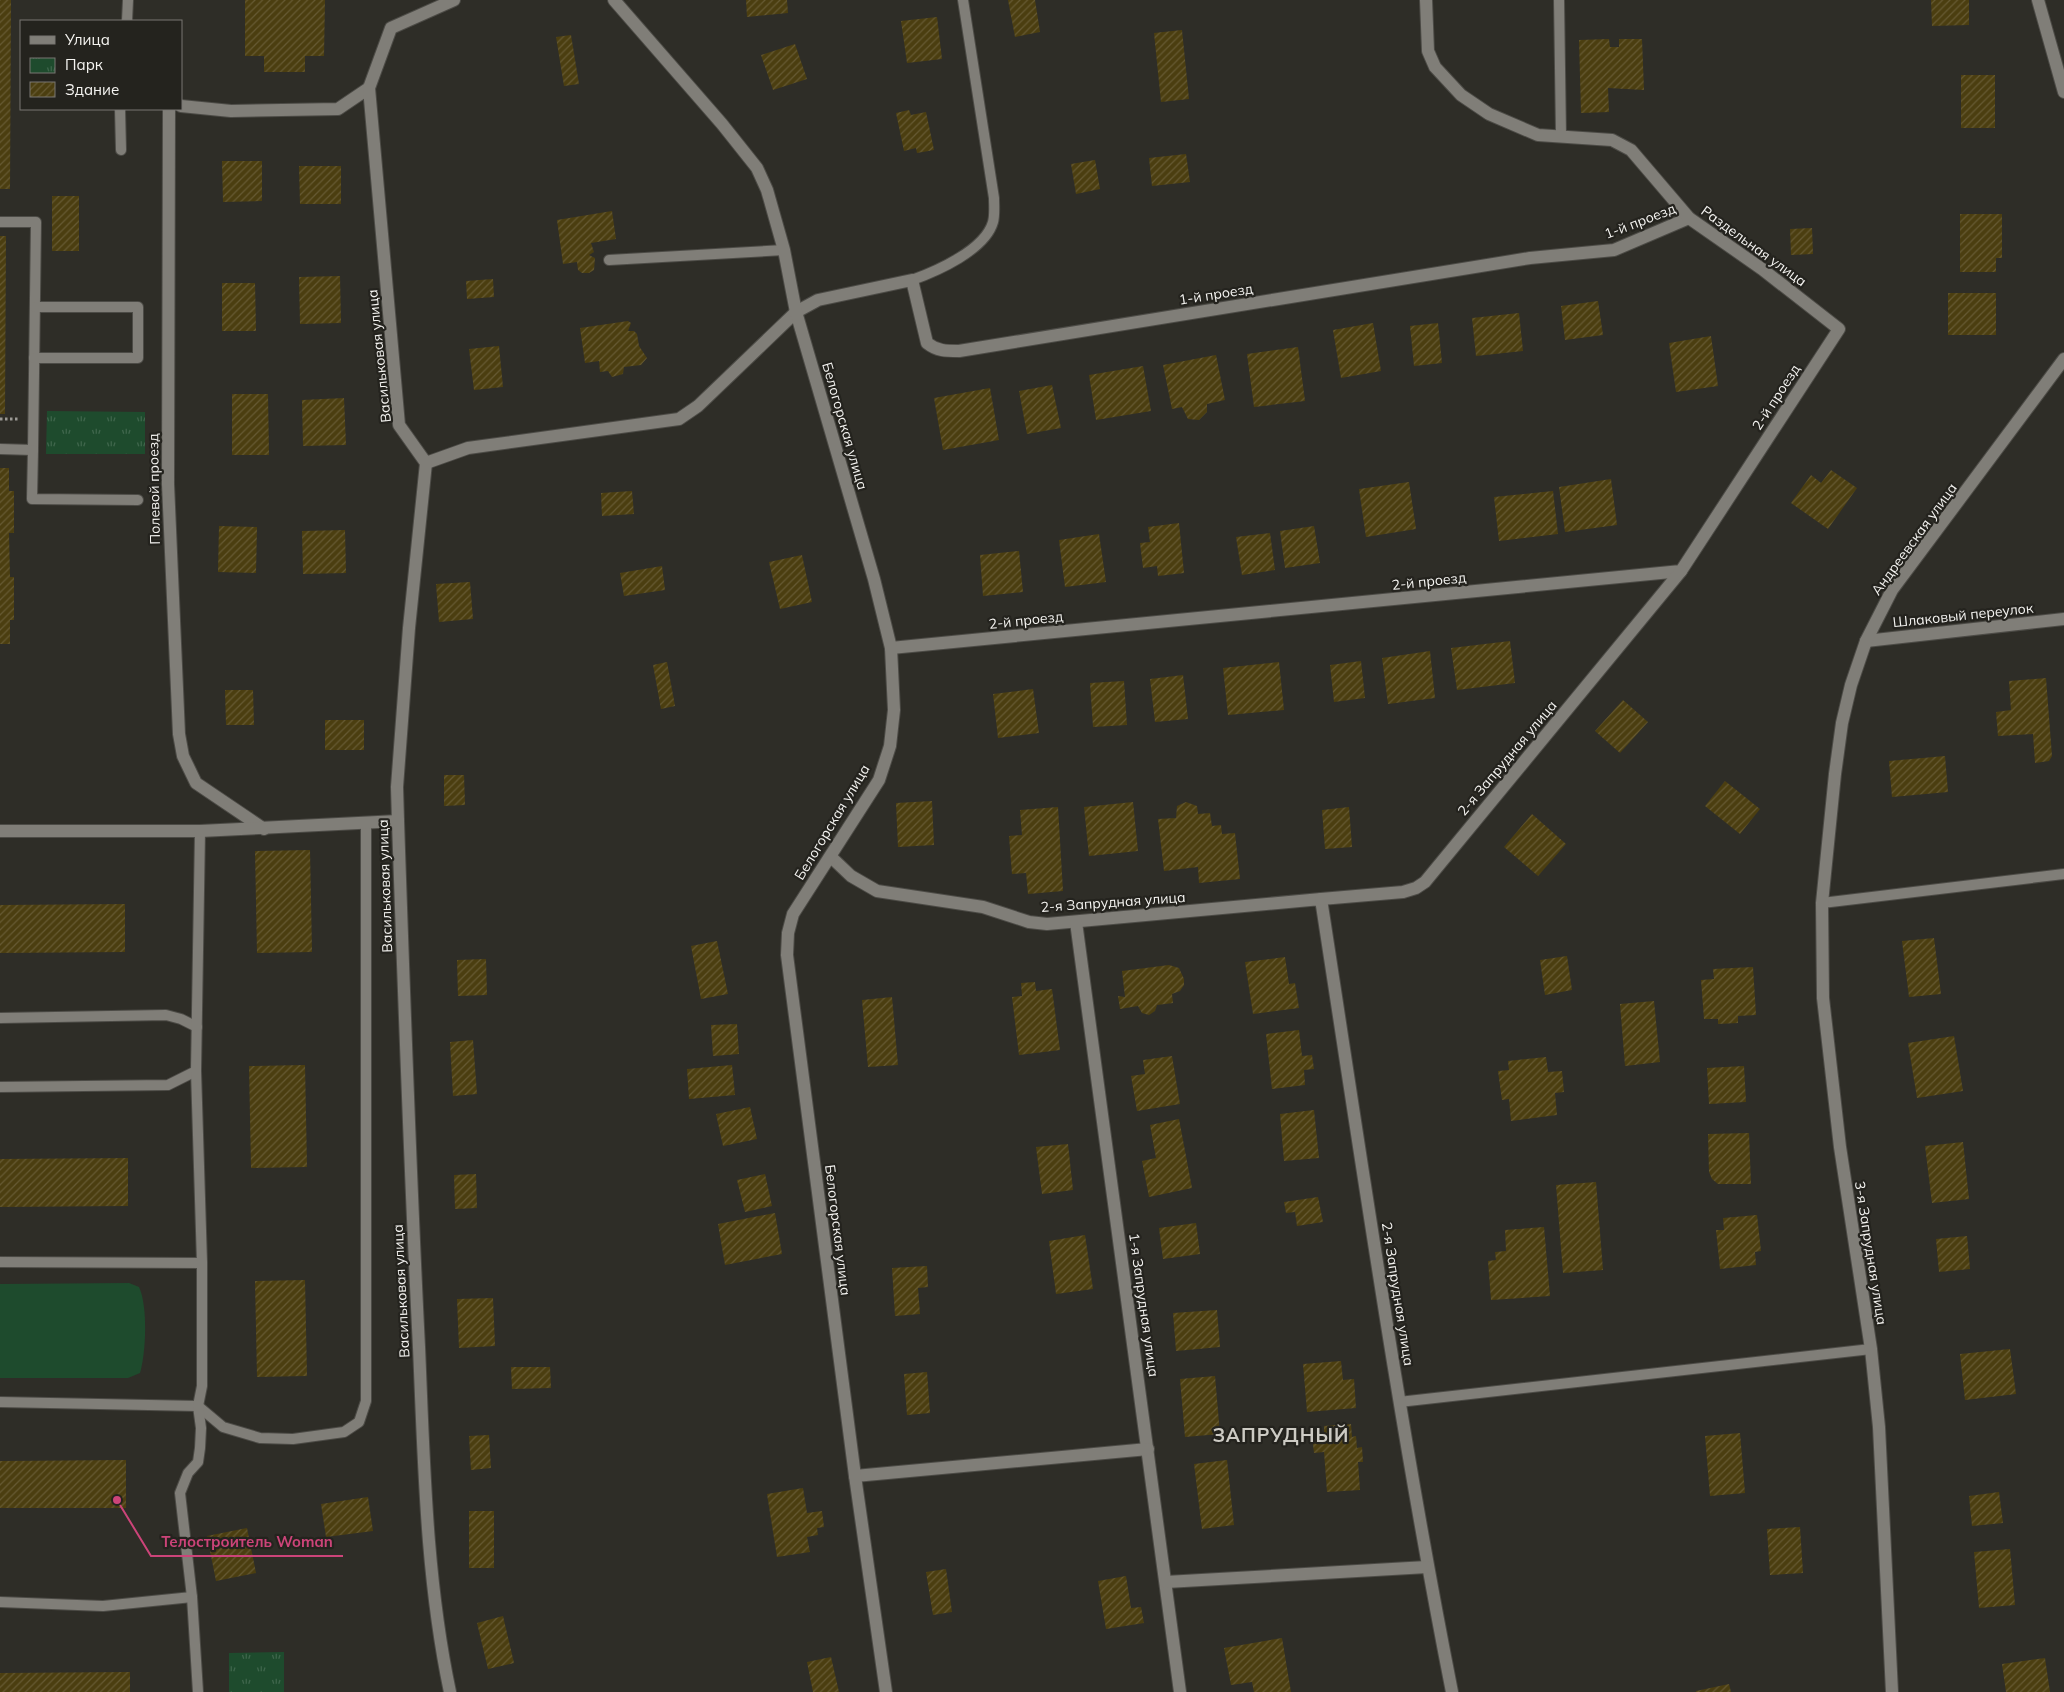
<svg xmlns="http://www.w3.org/2000/svg" width="2064" height="1692" viewBox="0 0 2064 1692" font-family="Mulish,sans-serif">
  <style>
    .grass { fill: #1e4b2d }
    .park { fill: url(#park-tufts) }
    .building { fill: url(#building-hatch) }
    .lines { fill: none; stroke-linecap: round; stroke-linejoin: round }
    .service-casing { stroke: #4c4b46; stroke-width: 12 }
    .minor-casing { stroke: #4c4b46; stroke-width: 14 }
    .tertiary-casing { stroke: #4c4b46; stroke-width: 14 }
    .path { stroke: #9b9a95; stroke-width: 3; stroke-dasharray: 2.5 2.5; stroke-linecap: butt }
    .service { stroke: #807e78; stroke-width: 10 }
    .minor { stroke: #807e78; stroke-width: 12 }
    .tertiary { stroke: #807e78; stroke-width: 12 }
    .labels { text-anchor: middle; dominant-baseline: central; stroke-width: 4.5; stroke-linejoin: round; paint-order: stroke }
    .street-label { font-size: 14px; fill: #f5f4f1; stroke: #24231e }
    .district-label { font-size: 19px; font-weight: bold; letter-spacing: 1px; fill: #cdcbc4; stroke: #24231e }
    .leader { fill: none; stroke: #cc4479; stroke-width: 2 }
    .callout-dot { fill: #cc4479; stroke: #24231e; stroke-width: 2 }
    .callout-label { font-size: 15px; text-anchor: middle; font-weight: bold; fill: #cc4479; stroke: #24231e; stroke-width: 4.5; stroke-linejoin: round; paint-order: stroke }
  </style>
  <defs>
    <pattern id="park-tufts" width="24" height="20" patternUnits="userSpaceOnUse" patternTransform="scale(1.25)"><rect width="24" height="20" fill="#1e4b2d"/><path d="M3 7l-1-3M5 7V3M7 7l1-3M15 17l-1-3M17 17v-4M19 17l1-3" fill="none" stroke="#3f664c"/></pattern>
    <pattern id="building-hatch" width="6" height="6" patternUnits="userSpaceOnUse" patternTransform="scale(1.25)"><rect width="6" height="6" fill="#4b3e10"/><path d="M-1 1l2-2M0 6l6-6M5 7l2-2" fill="none" stroke="#665a33"/></pattern>
  </defs>
  <rect width="100%" height="100%" fill="#2e2d27"/>
  <path class="grass" d="M 129,1283 L 139,1287 C 148,1306 146,1353 140,1373 L 128,1378 L 0,1378 L 0,1284 Z"/>
  <g class="park">
    <path d="M 47,411 L 145,412 L 145,454 L 46,454 Z"/>
    <path d="M 284,1652 L 284,1692 L 229,1692 L 229,1653 Z"/>
  </g>
  <g class="building">
    <path d="M 0,0 L 11,0 L 10,189 L 0,189 Z"/>
    <path d="M 245,0 L 325,0 L 324,56 L 305,56 L 305,72 L 264,72 L 264,56 L 245,56 Z"/>
    <path d="M 746,0 L 787,0 L 788,13 L 747,17 Z"/>
    <path d="M 1008,0 L 1035,0 L 1040,32 L 1015,37 Z"/>
    <path d="M 1931,0 L 1969,0 L 1969,25 L 1932,26 Z"/>
    <path d="M 937,17 L 942,59 L 907,63 L 901,21 Z"/>
    <path d="M 1182,30 L 1189,99 L 1161,102 L 1154,33 Z"/>
    <path d="M 571,35 L 579,84 L 564,86 L 556,37 Z"/>
    <path d="M 1609,39 L 1610,47 L 1619,47 L 1619,39 L 1642,39 L 1644,90 L 1608,88 L 1609,112 L 1581,113 L 1579,40 Z"/>
    <path d="M 795,44 L 807,79 L 773,90 L 761,55 Z"/>
    <rect x="1961" y="75" width="34" height="53"/>
    <path d="M 909,110 L 911,115 L 926,112 L 934,150 L 917,153 L 916,148 L 904,151 L 896,113 Z"/>
    <path d="M 1186,154 L 1190,182 L 1152,186 L 1149,158 Z"/>
    <path d="M 1095,160 L 1100,189 L 1076,194 L 1071,164 Z"/>
    <path d="M 222,161 L 262,161 L 262,201 L 223,202 Z"/>
    <path d="M 299,166 L 341,166 L 341,204 L 300,204 Z"/>
    <rect x="52" y="196" width="27" height="55"/>
    <path d="M 612,211 L 616,239 L 591,243 L 594,252 L 589,255 L 595,258 L 594,270 L 589,273 L 582,273 L 578,270 L 577,262 L 563,264 L 557,220 Z"/>
    <path d="M 1960,214 L 2002,214 L 2002,258 L 1996,258 L 1996,272 L 1960,272 Z"/>
    <path d="M 1812,228 L 1813,254 L 1791,255 L 1790,229 Z"/>
    <path d="M 0,236 L 6,236 L 5,414 L 0,414 Z"/>
    <path d="M 340,276 L 341,323 L 300,324 L 299,277 Z"/>
    <path d="M 493,279 L 494,297 L 467,299 L 466,281 Z"/>
    <path d="M 222,283 L 255,283 L 256,331 L 222,331 Z"/>
    <rect x="1948" y="293" width="48" height="42"/>
    <path d="M 1598,301 L 1603,335 L 1565,340 L 1561,306 Z"/>
    <path d="M 1519,313 L 1523,351 L 1476,356 L 1472,318 Z"/>
    <path d="M 628,321 L 631,323 L 628,331 L 634,331 L 637,334 L 639,346 L 647,358 L 641,365 L 624,367 L 623,374 L 612,377 L 608,371 L 600,372 L 599,361 L 585,363 L 580,328 Z"/>
    <path d="M 1373,323 L 1381,371 L 1341,378 L 1333,330 Z"/>
    <path d="M 1438,323 L 1442,363 L 1414,366 L 1410,326 Z"/>
    <path d="M 1711,336 L 1718,386 L 1676,392 L 1669,343 Z"/>
    <path d="M 499,346 L 503,387 L 474,390 L 469,349 Z"/>
    <path d="M 1298,347 L 1305,401 L 1254,407 L 1247,354 Z"/>
    <path d="M 1216,355 L 1225,400 L 1207,404 L 1207,412 L 1199,420 L 1188,419 L 1182,407 L 1172,409 L 1163,365 Z"/>
    <path d="M 1143,366 L 1151,411 L 1096,420 L 1089,375 Z"/>
    <path d="M 1052,385 L 1061,428 L 1027,434 L 1019,391 Z"/>
    <path d="M 990,388 L 999,440 L 943,450 L 934,398 Z"/>
    <path d="M 232,394 L 268,394 L 269,455 L 232,455 Z"/>
    <path d="M 344,398 L 346,445 L 303,446 L 302,400 Z"/>
    <path d="M 0,468 L 9,468 L 9,491 L 14,491 L 14,533 L 9,533 L 10,577 L 14,577 L 14,620 L 10,620 L 10,644 L 0,644 Z"/>
    <path d="M 1831,470 L 1857,488 L 1828,529 L 1791,503 L 1811,475 L 1821,483 Z"/>
    <path d="M 1611,479 L 1617,525 L 1565,532 L 1559,487 Z"/>
    <path d="M 1409,482 L 1416,529 L 1366,537 L 1359,489 Z"/>
    <path d="M 632,491 L 634,514 L 602,516 L 601,493 Z"/>
    <path d="M 1553,491 L 1558,534 L 1499,541 L 1494,497 Z"/>
    <path d="M 1179,523 L 1184,573 L 1158,576 L 1157,566 L 1143,568 L 1140,543 L 1150,542 L 1148,527 Z"/>
    <path d="M 219,526 L 257,527 L 256,573 L 218,572 Z"/>
    <path d="M 1314,526 L 1320,563 L 1285,568 L 1280,531 Z"/>
    <path d="M 345,530 L 346,573 L 303,574 L 302,531 Z"/>
    <path d="M 1270,533 L 1275,570 L 1242,575 L 1236,537 Z"/>
    <path d="M 1099,534 L 1106,582 L 1065,587 L 1059,540 Z"/>
    <path d="M 1019,551 L 1023,592 L 983,596 L 980,555 Z"/>
    <path d="M 802,555 L 812,602 L 780,609 L 769,562 Z"/>
    <path d="M 662,566 L 665,590 L 624,596 L 620,573 Z"/>
    <path d="M 470,582 L 473,619 L 439,622 L 436,584 Z"/>
    <path d="M 1510,641 L 1515,683 L 1457,690 L 1451,648 Z"/>
    <path d="M 1430,651 L 1435,698 L 1388,704 L 1382,658 Z"/>
    <path d="M 1361,661 L 1365,698 L 1334,702 L 1330,665 Z"/>
    <path d="M 667,662 L 675,706 L 661,709 L 653,665 Z"/>
    <path d="M 1279,662 L 1284,710 L 1228,715 L 1223,668 Z"/>
    <path d="M 1183,675 L 1188,719 L 1155,722 L 1150,679 Z"/>
    <path d="M 2046,678 L 2052,756 L 2049,761 L 2035,763 L 2033,734 L 1998,736 L 1996,712 L 2011,710 L 2009,681 Z"/>
    <path d="M 1124,681 L 1127,725 L 1093,727 L 1090,683 Z"/>
    <path d="M 1033,689 L 1039,733 L 998,738 L 993,694 Z"/>
    <path d="M 225,690 L 253,690 L 254,725 L 226,725 Z"/>
    <path d="M 1623,700 L 1648,722 L 1620,753 L 1595,731 Z"/>
    <rect x="325" y="720" width="39" height="30"/>
    <path d="M 1945,756 L 1948,792 L 1892,797 L 1889,761 Z"/>
    <path d="M 444,775 L 464,775 L 465,805 L 444,806 Z"/>
    <path d="M 1725,781 L 1760,809 L 1740,834 L 1705,806 Z"/>
    <path d="M 932,801 L 934,845 L 898,847 L 896,803 Z"/>
    <path d="M 1133,802 L 1138,851 L 1089,856 L 1084,807 Z"/>
    <path d="M 1186,802 L 1197,806 L 1198,814 L 1210,813 L 1212,826 L 1221,825 L 1222,834 L 1235,833 L 1240,879 L 1199,883 L 1198,867 L 1164,871 L 1158,819 L 1176,818 L 1177,806 Z"/>
    <path d="M 1058,807 L 1063,891 L 1028,894 L 1026,873 L 1012,874 L 1009,836 L 1022,835 L 1020,810 Z"/>
    <path d="M 1349,807 L 1352,847 L 1325,849 L 1322,810 Z"/>
    <path d="M 1532,814 L 1566,844 L 1538,876 L 1504,847 Z"/>
    <path d="M 310,850 L 312,952 L 257,953 L 255,851 Z"/>
    <path d="M 125,904 L 125,952 L 0,953 L 0,905 Z"/>
    <path d="M 1934,938 L 1941,994 L 1909,997 L 1902,941 Z"/>
    <path d="M 717,941 L 728,994 L 701,999 L 691,946 Z"/>
    <path d="M 1567,956 L 1572,990 L 1545,995 L 1540,960 Z"/>
    <path d="M 1285,957 L 1289,984 L 1295,983 L 1299,1008 L 1253,1014 L 1245,962 Z"/>
    <path d="M 486,959 L 487,995 L 458,996 L 457,960 Z"/>
    <path d="M 1169,965 L 1179,968 L 1184,979 L 1184,985 L 1180,991 L 1172,994 L 1173,1003 L 1157,1005 L 1155,1011 L 1149,1015 L 1142,1013 L 1138,1006 L 1120,1009 L 1118,996 L 1125,997 L 1122,971 Z"/>
    <path d="M 1753,967 L 1756,1015 L 1738,1016 L 1738,1023 L 1718,1024 L 1718,1019 L 1704,1019 L 1701,980 L 1714,979 L 1713,969 Z"/>
    <path d="M 1035,982 L 1036,991 L 1052,989 L 1060,1050 L 1019,1055 L 1012,997 L 1022,996 L 1021,983 Z"/>
    <path d="M 892,997 L 898,1065 L 868,1067 L 862,1000 Z"/>
    <path d="M 1654,1001 L 1660,1062 L 1625,1066 L 1620,1004 Z"/>
    <path d="M 737,1024 L 739,1054 L 713,1056 L 711,1025 Z"/>
    <path d="M 1299,1030 L 1302,1056 L 1312,1055 L 1314,1069 L 1304,1070 L 1305,1085 L 1272,1089 L 1266,1034 Z"/>
    <path d="M 1954,1036 L 1963,1091 L 1917,1098 L 1908,1043 Z"/>
    <path d="M 473,1040 L 477,1094 L 453,1096 L 450,1042 Z"/>
    <path d="M 1172,1056 L 1180,1104 L 1137,1111 L 1131,1076 L 1145,1074 L 1143,1060 Z"/>
    <path d="M 1546,1057 L 1548,1072 L 1562,1071 L 1564,1092 L 1555,1093 L 1557,1115 L 1511,1121 L 1509,1099 L 1502,1100 L 1498,1071 L 1509,1070 L 1508,1061 Z"/>
    <path d="M 305,1065 L 307,1167 L 251,1168 L 249,1066 Z"/>
    <path d="M 732,1065 L 735,1095 L 689,1099 L 687,1069 Z"/>
    <path d="M 1744,1066 L 1746,1102 L 1709,1104 L 1707,1068 Z"/>
    <path d="M 750,1107 L 757,1139 L 723,1146 L 716,1114 Z"/>
    <path d="M 1314,1110 L 1319,1158 L 1284,1161 L 1280,1114 Z"/>
    <path d="M 1179,1119 L 1192,1188 L 1149,1197 L 1142,1161 L 1156,1158 L 1150,1125 Z"/>
    <path d="M 1749,1133 L 1751,1184 L 1718,1184 L 1712,1179 L 1709,1172 L 1708,1134 Z"/>
    <path d="M 1963,1142 L 1969,1199 L 1932,1203 L 1925,1146 Z"/>
    <path d="M 1068,1144 L 1073,1190 L 1042,1194 L 1036,1147 Z"/>
    <path d="M 128,1158 L 128,1206 L 0,1207 L 0,1159 Z"/>
    <path d="M 476,1174 L 477,1208 L 455,1209 L 454,1175 Z"/>
    <path d="M 765,1174 L 772,1206 L 745,1212 L 737,1180 Z"/>
    <path d="M 1596,1182 L 1603,1270 L 1563,1273 L 1556,1185 Z"/>
    <path d="M 1318,1197 L 1323,1222 L 1297,1226 L 1295,1212 L 1286,1213 L 1284,1202 Z"/>
    <path d="M 775,1213 L 782,1254 L 725,1265 L 718,1224 Z"/>
    <path d="M 1757,1215 L 1761,1251 L 1755,1252 L 1756,1265 L 1720,1269 L 1716,1230 L 1724,1230 L 1723,1218 Z"/>
    <path d="M 1196,1223 L 1200,1254 L 1163,1259 L 1159,1228 Z"/>
    <path d="M 1544,1227 L 1550,1296 L 1491,1300 L 1488,1261 L 1496,1260 L 1495,1252 L 1506,1251 L 1505,1230 Z"/>
    <path d="M 1085,1235 L 1093,1289 L 1056,1294 L 1049,1241 Z"/>
    <path d="M 1967,1236 L 1970,1269 L 1939,1272 L 1936,1239 Z"/>
    <path d="M 927,1266 L 928,1287 L 918,1288 L 920,1314 L 895,1316 L 892,1268 Z"/>
    <path d="M 305,1280 L 307,1376 L 257,1377 L 255,1281 Z"/>
    <path d="M 493,1298 L 495,1346 L 459,1348 L 457,1299 Z"/>
    <path d="M 1217,1310 L 1220,1347 L 1176,1351 L 1173,1313 Z"/>
    <path d="M 2010,1349 L 2016,1394 L 1965,1400 L 1960,1354 Z"/>
    <path d="M 1341,1361 L 1343,1380 L 1354,1379 L 1356,1408 L 1307,1412 L 1303,1364 Z"/>
    <path d="M 511,1367 L 550,1367 L 551,1388 L 512,1389 Z"/>
    <path d="M 927,1372 L 930,1413 L 907,1415 L 904,1374 Z"/>
    <path d="M 1215,1376 L 1220,1434 L 1185,1437 L 1180,1379 Z"/>
    <path d="M 1351,1424 L 1352,1437 L 1356,1436 L 1357,1448 L 1362,1447 L 1363,1462 L 1358,1462 L 1360,1490 L 1327,1492 L 1324,1452 L 1314,1453 L 1312,1437 L 1324,1437 L 1324,1426 Z"/>
    <path d="M 1740,1433 L 1745,1493 L 1710,1496 L 1705,1436 Z"/>
    <path d="M 489,1435 L 491,1468 L 471,1470 L 469,1436 Z"/>
    <path d="M 126,1460 L 126,1508 L 0,1508 L 0,1461 Z"/>
    <path d="M 1227,1460 L 1234,1525 L 1202,1529 L 1194,1464 Z"/>
    <path d="M 803,1488 L 807,1513 L 822,1511 L 824,1527 L 817,1528 L 818,1535 L 807,1537 L 810,1552 L 777,1557 L 767,1494 Z"/>
    <path d="M 1999,1492 L 2003,1523 L 1972,1526 L 1969,1496 Z"/>
    <path d="M 368,1497 L 373,1531 L 326,1537 L 321,1504 Z"/>
    <rect x="469" y="1511" width="25" height="57"/>
    <path d="M 1800,1527 L 1803,1573 L 1770,1575 L 1767,1529 Z"/>
    <path d="M 247,1528 L 256,1573 L 216,1581 L 207,1536 Z"/>
    <path d="M 2010,1549 L 2015,1605 L 1979,1608 L 1974,1552 Z"/>
    <path d="M 946,1569 L 952,1612 L 933,1615 L 926,1572 Z"/>
    <path d="M 1126,1576 L 1131,1608 L 1141,1607 L 1144,1623 L 1106,1629 L 1098,1581 Z"/>
    <path d="M 503,1616 L 514,1663 L 488,1669 L 477,1623 Z"/>
    <path d="M 1282,1638 L 1291,1692 L 1254,1692 L 1252,1682 L 1231,1685 L 1224,1648 Z"/>
    <path d="M 831,1657 L 839,1692 L 813,1692 L 807,1662 Z"/>
    <path d="M 2045,1658 L 2050,1692 L 2006,1692 L 2002,1664 Z"/>
    <path d="M 130,1672 L 130,1692 L 0,1692 L 0,1673 Z"/>
    <path d="M 1729,1684 L 1731,1692 L 1696,1692 L 1696,1691 Z"/>
  </g>
  <g class="lines">
    <g class="service-casing">
      <g id="service">
        <path d="M 1559,0 L 1561,136"/>
        <path d="M 127,21 L 128,0"/>
        <path d="M 120,109 L 121,150"/>
        <path d="M 0,222 L 36,222 L 33,450 L 0,449"/>
        <path d="M 609,260 L 784,250"/>
        <path d="M 912,280 C 937,271 985,250 993,222 C 995,215 994,205 994,198 L 963,0"/>
        <path d="M 34,358 L 138,358 L 138,307 L 35,307"/>
        <path d="M 33,450 L 32,499 L 138,500"/>
        <path d="M 1822,903 L 2064,874"/>
        <path d="M 0,1018 L 166,1015 L 181,1019 L 197,1027"/>
        <path d="M 0,1087 L 168,1085 L 196,1071"/>
        <path d="M 0,1262 L 202,1263"/>
        <path d="M 0,1402 L 198,1406 L 223,1427 L 260,1438 L 293,1439 L 344,1432 L 359,1422 L 366,1401 L 366,823"/>
        <path d="M 1399,1402 L 1871,1349"/>
        <path d="M 0,1602 L 103,1606 L 192,1597"/>
        <path d="M 198,1692 L 192,1597 L 180,1493 L 188,1473 L 198,1462 L 200,1448 L 201,1428 L 198,1406 L 202,1386 L 202,1263 L 196,1071 L 200,831"/>
      </g>
    </g>
    <g class="minor-casing">
      <g id="minor">
        <path d="M 2038,0 L 2064,92"/>
        <path d="M 181,106 L 231,111 L 338,109 L 369,88"/>
        <path d="M 169,109 L 168,484 L 179,734 L 183,756 L 196,783 L 264,829"/>
        <path d="M 426,463 L 468,448 L 679,419 L 698,406 L 796,312 L 818,300 L 912,280 L 927,343 C 937,351 946,351 959,351 L 1530,258 L 1614,250 L 1689,218"/>
        <path d="M 1866,641 L 2064,619"/>
        <path d="M 891,648 L 1681,571 L 1839,329 L 1762,269 L 1689,218 L 1631,150 L 1612,140 L 1538,135 L 1489,114 L 1461,95 L 1435,67 L 1428,51 L 1426,0"/>
        <path d="M 0,831 L 200,831 L 398,821"/>
        <path d="M 831,857 L 851,876 L 877,891 L 983,907 L 1029,922 L 1047,924 L 1321,899 C 1362,1164 1400,1429 1452,1692"/>
        <path d="M 1321,899 L 1403,892 L 1416,888 L 1425,882 L 1681,571"/>
        <path d="M 1076,922 L 1180,1692"/>
        <path d="M 855,1476 L 1148,1449"/>
        <path d="M 1166,1582 L 1427,1567"/>
        <path d="M 450,1692 C 426,1579 424,1463 419,1347 C 410,1172 404,997 398,821 L 397,787 L 409,628 L 426,463 L 399,425 L 369,88 L 391,28 L 454,0"/>
        <path d="M 1892,1692 L 1879,1427 L 1871,1349 L 1840,1147 L 1823,998 L 1822,903 L 1835,774 L 1842,723 L 1851,685 L 1866,641 L 1892,590 L 2064,359"/>
      </g>
    </g>
    <g class="tertiary-casing">
      <path id="tertiary" d="M 614,0 L 722,124 L 757,168 L 767,190 L 784,250 L 796,312 L 874,579 L 891,648 L 894,710 L 890,746 L 879,780 L 793,914 L 788,933 L 787,955 L 855,1476 L 886,1692"/>
    </g>
    <path class="path" d="M 0,419 L 18,419"/>
    <use href="#service" class="service"/>
    <use href="#minor" class="minor"/>
    <use href="#tertiary" class="tertiary"/>
  </g>
  <g class="labels">
    <g class="street-label">
      <text transform="translate(1640 221) rotate(-21)">1-й проезд</text>
      <text transform="translate(1754 246) rotate(36)">Раздельная улица</text>
      <text transform="translate(1216 294) rotate(-9)">1-й проезд</text>
      <text transform="translate(379 356) rotate(-96)">Васильковая улица</text>
      <text transform="translate(1776 397) rotate(-57)">2-й проезд</text>
      <text transform="translate(845 426) rotate(74)">Белогорская улица</text>
      <text transform="translate(154 489) rotate(-91)">Полевой проезд</text>
      <text transform="translate(1914 539) rotate(-54)">Андреевская улица</text>
      <text transform="translate(1429 581) rotate(-6)">2-й проезд</text>
      <text transform="translate(1963 615) rotate(-6)">Шлаковый переулок</text>
      <text transform="translate(1026 620) rotate(-6)">2-й проезд</text>
      <text transform="translate(1507 758) rotate(-50)">2-я Запрудная улица</text>
      <text transform="translate(832 822) rotate(-59)">Белогорская улица</text>
      <text transform="translate(385 886) rotate(-92)">Васильковая улица</text>
      <text transform="translate(1113 902) rotate(-4)">2-я Запрудная улица</text>
      <text transform="translate(838 1230) rotate(83)">Белогорская улица</text>
      <text transform="translate(1871 1253) rotate(81)">3-я Запрудная улица</text>
      <text transform="translate(401 1291) rotate(-93)">Васильковая улица</text>
      <text transform="translate(1398 1294) rotate(81)">2-я Запрудная улица</text>
      <text transform="translate(1144 1305) rotate(82)">1-я Запрудная улица</text>
    </g>
    <g class="district-label">
      <text x="1281" y="1435">ЗАПРУДНЫЙ</text>
    </g>
  </g>
  <path class="leader" d="M117 1500L151 1556H343"/>
  <circle class="callout-dot" cx="117" cy="1500" r="5"/>
  <g class="callout-label">
    <text x="247" y="1547">Телостроитель Woman</text>
  </g>
  <rect x="20" y="20" width="162" height="90" fill="#24231e" stroke="#787772"/>
  <rect x="30" y="36" width="25" height="8" fill="#807e78" stroke="#787772"/>
  <text x="65" y="45" font-size="15" fill="#f5f4f1">Улица</text>
  <rect x="30" y="58" width="25" height="15" fill="url(#park-tufts)" stroke="#787772"/>
  <text x="65" y="70" font-size="15" fill="#f5f4f1">Парк</text>
  <rect x="30" y="82" width="25" height="15" fill="url(#building-hatch)" stroke="#787772"/>
  <text x="65" y="95" font-size="15" fill="#f5f4f1">Здание</text>
</svg>
